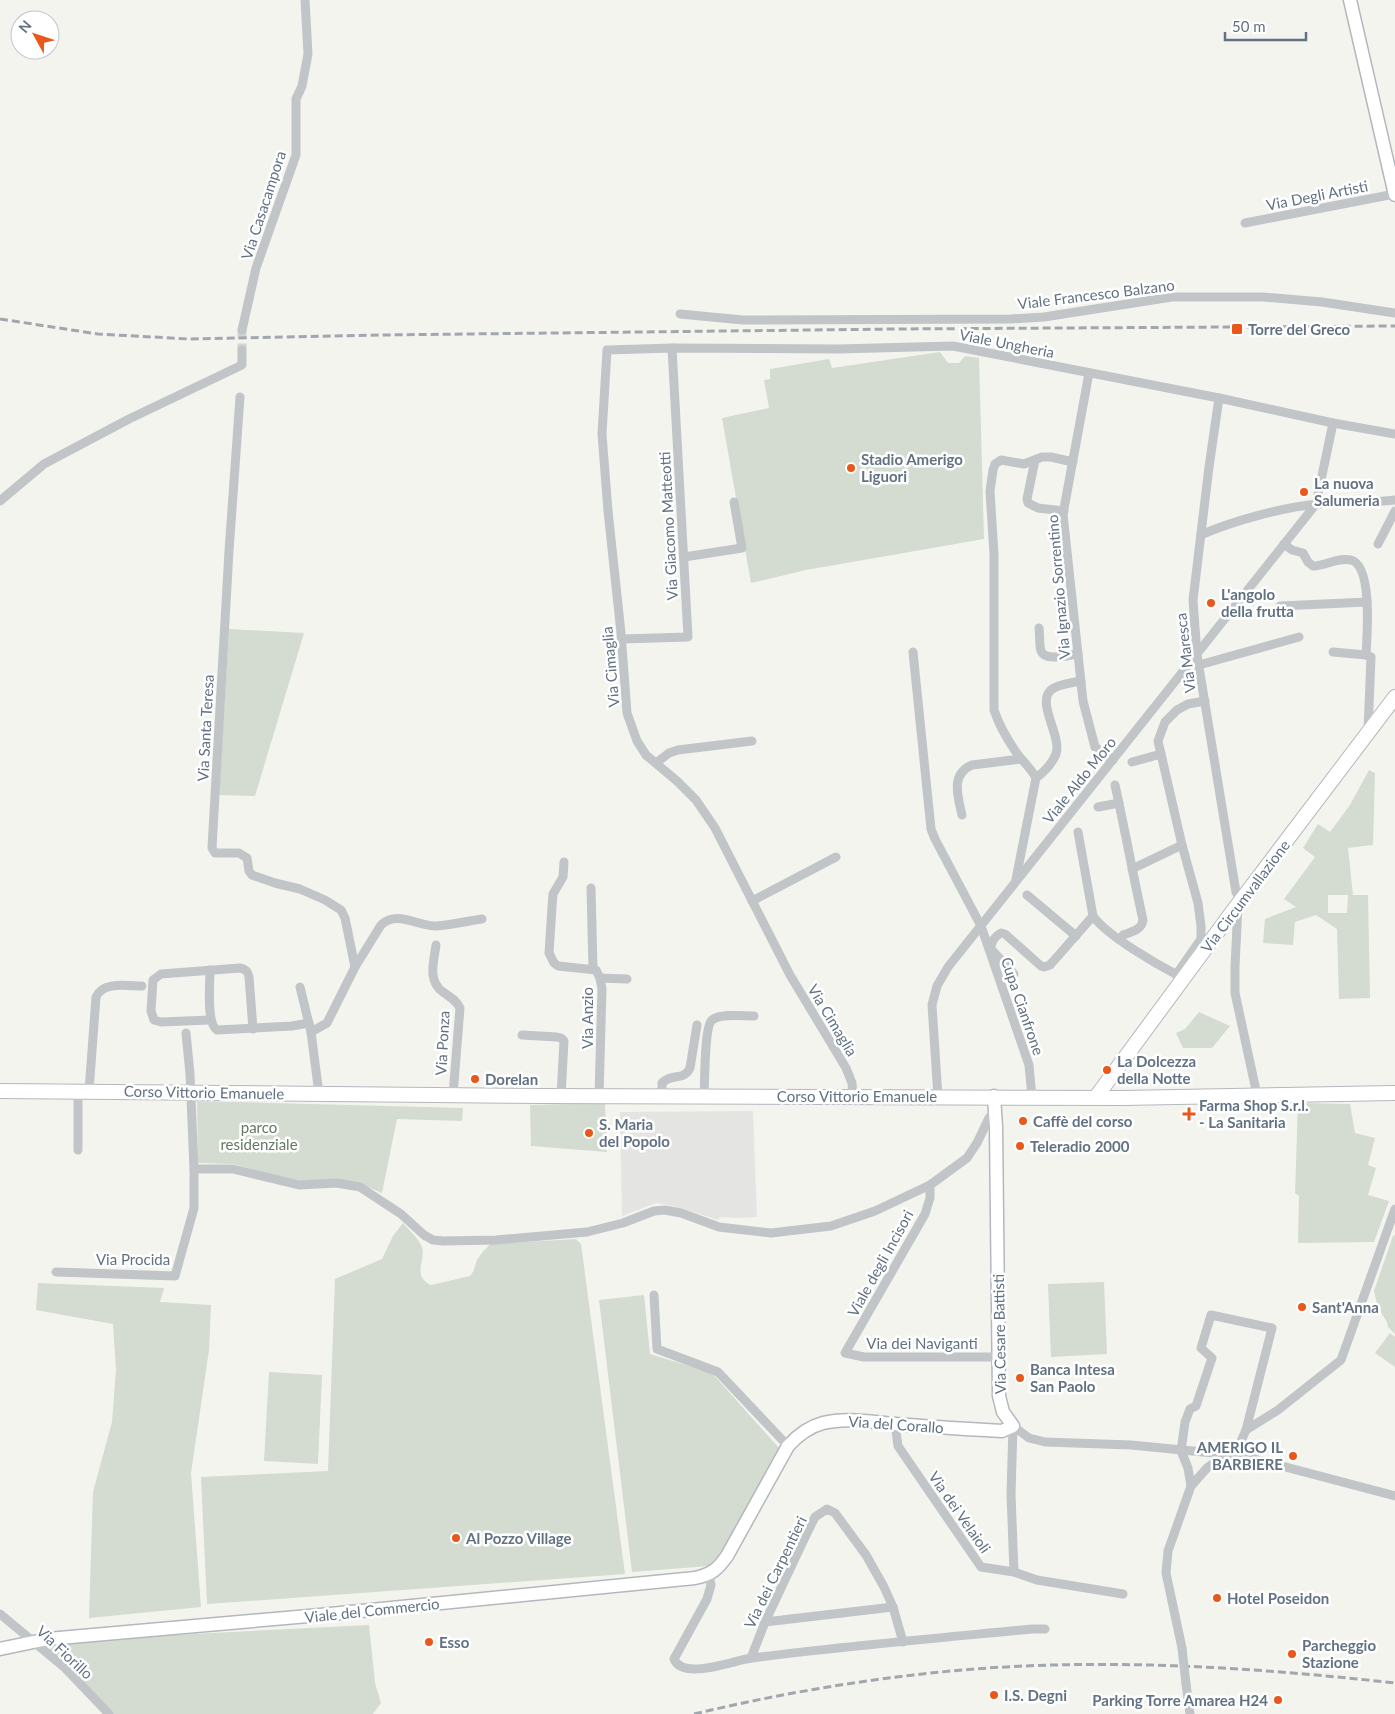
<svg xmlns="http://www.w3.org/2000/svg" width="1395" height="1714" viewBox="0 0 1395 1714" font-family="Lato,sans-serif">
  <style>
    .built { fill: #e4e5e3 }
    .green { fill: #d4dbd0; fill-rule: evenodd }
    .lines { fill: none; stroke-linecap: round; stroke-linejoin: round }
    .street-tunnel { stroke: #d0d4d4; stroke-width: 9; stroke-dasharray: 9 4.5; stroke-linecap: butt }
    .secondary-casing { stroke: #b3b8bd; stroke-width: 15 }
    .primary-casing { stroke: #b4b8bc; stroke-width: 16 }
    .street { stroke: #c1c5c8; stroke-width: 9 }
    .secondary { stroke: #fff; stroke-width: 12 }
    .primary { stroke: #fff; stroke-width: 14 }
    .rail { stroke: #a1a7ad; stroke-width: 3; stroke-dasharray: 8 4; stroke-linecap: butt }
    .street-bridge { stroke: #c1c5c8; stroke-width: 9 }
    .poi-dot { fill: #e9571b; stroke: #fff; stroke-width: 2 }
    .labels { text-anchor: middle; dominant-baseline: central; stroke-width: 5; stroke-linejoin: round; paint-order: stroke }
    .street-label { font-size: 15px; fill: #627282; stroke: #fff }
    .poi-label { font-size: 15px; font-weight: bold; fill: #627282; stroke: #fff; text-anchor: start }
    .park-label { font-size: 15px; fill: #647961; stroke: #fff }
  </style>
  <rect width="100%" height="100%" fill="#f4f4ef"/>
  <path class="built" d="M 753,1111 L 757,1217 L 736,1218 L 720,1217 L 718,1220 L 673,1206 L 656,1203 L 622,1216 L 620,1112 Z"/>
  <g class="green">
    <path d="M 940,352 L 948,363 L 959,363 L 965,356 L 979,358 L 984,539 L 806,570 L 751,583 L 722,418 L 769,408 L 764,380 L 770,379 L 770,369 L 829,359 L 832,368 Z"/>
    <path d="M 229,629 L 304,633 L 255,796 L 219,795 Z"/>
    <path d="M 1369,770 L 1375,773 L 1373,845 L 1348,848 L 1353,895 L 1368,895 L 1370,998 L 1339,999 L 1337,929 L 1316,915 L 1295,922 L 1293,945 L 1263,943 L 1265,919 L 1296,907 L 1284,899 L 1315,857 L 1303,848 L 1318,824 L 1330,832 L 1350,805 ZM 1328,895 L 1348,895 L 1347,913 L 1328,913 Z"/>
    <path d="M 1199,1012 L 1230,1026 L 1212,1048 L 1183,1048 L 1176,1033 L 1185,1029 Z"/>
    <path d="M 197,1101 L 463,1108 L 462,1121 L 397,1119 L 382,1193 L 359,1183 L 293,1181 L 234,1164 L 198,1163 Z"/>
    <path d="M 605,1103 L 607,1152 L 531,1146 L 530,1105 Z"/>
    <path d="M 1298,1103 L 1350,1104 L 1355,1133 L 1375,1138 L 1368,1165 L 1376,1168 L 1368,1195 L 1389,1201 L 1374,1242 L 1298,1243 L 1299,1196 L 1295,1193 Z"/>
    <path d="M 403,1223 C 409,1230 417,1237 421,1245 C 428,1258 410,1275 431,1285 L 470,1276 C 476,1270 474,1263 479,1257 C 482,1252 486,1249 490,1244 L 576,1239 L 581,1244 L 625,1574 L 207,1604 L 201,1477 L 328,1471 L 335,1279 L 382,1259 L 393,1236 Z"/>
    <path d="M 1395,1235 L 1395,1334 L 1388,1327 L 1387,1322 L 1378,1308 L 1374,1291 L 1393,1236 Z"/>
    <path d="M 1104,1282 L 1107,1354 L 1051,1357 L 1048,1284 Z"/>
    <path d="M 38,1283 L 164,1288 L 160,1302 L 211,1305 L 209,1350 L 191,1473 L 201,1607 L 89,1618 L 93,1492 L 112,1422 L 116,1370 L 113,1324 L 36,1310 Z"/>
    <path d="M 644,1295 L 650,1354 L 712,1373 L 779,1448 L 721,1555 L 709,1566 L 632,1572 L 599,1300 Z"/>
    <path d="M 1390,1333 L 1395,1337 L 1395,1367 L 1375,1353 Z"/>
    <path d="M 269,1372 L 322,1375 L 318,1464 L 264,1461 Z"/>
    <path d="M 369,1625 L 375,1683 L 381,1703 L 373,1714 L 107,1714 L 35,1642 Z"/>
  </g>
  <g class="lines">
    <path class="street-tunnel" d="M 242,330 L 242,350"/>
    <g class="secondary-casing">
      <g id="secondary">
        <path d="M 1350,0 L 1395,195"/>
        <path d="M 0,1649 L 48,1639 L 320,1615 L 695,1578 C 712,1574 717,1570 727,1556 L 788,1446 C 798,1435 808,1427 823,1423 C 847,1417 871,1422 895,1424 C 931,1427 966,1429 1002,1431 L 1013,1426 L 1003,1412 L 999,1396 L 996,1127 L 994,1096"/>
      </g>
    </g>
    <g class="primary-casing">
      <g id="primary">
        <path d="M 0,1091 L 542,1096 L 1123,1098 L 1395,1093"/>
        <path d="M 1096,1097 L 1233,911 L 1395,697"/>
      </g>
    </g>
    <g class="street">
      <path d="M 1245,223 L 1395,194"/>
      <path d="M 680,314 L 743,320 L 1010,319 L 1044,317 L 1172,297 L 1263,297 L 1322,302 L 1395,313"/>
      <path d="M 242,330 L 256,268 L 296,155 L 296,99 L 302,86 L 308,54 L 305,0"/>
      <path d="M 1089,373 L 1063,514 L 1083,701 L 1095,747 L 1113,760"/>
      <path d="M 240,397 L 229,551 L 212,848 L 215,853 L 239,853 L 247,858 L 249,871 L 252,875 L 275,883 L 300,889 L 325,900 L 341,910 L 345,918 L 355,967 L 327,1023 L 311,1032"/>
      <path d="M 1219,398 L 1209,467 L 1193,600 L 1197,655 L 1236,892 L 1241,901"/>
      <path d="M 1035,460 L 1027,499 L 1028,503 L 1038,508 L 1064,511"/>
      <path d="M 0,501 L 44,464 L 129,419 L 242,365 L 242,350"/>
      <path d="M 1201,535 C 1232,521 1284,507 1318,504 C 1343,502 1370,503 1395,500"/>
      <path d="M 1284,544 L 1292,550 L 1303,553 L 1308,562 L 1313,566 C 1326,566 1337,557 1351,560 C 1373,566 1367,636 1366,655"/>
      <path d="M 1378,544 L 1395,511"/>
      <path d="M 684,557 L 742,548 L 734,502"/>
      <path d="M 1280,606 L 1367,602"/>
      <path d="M 1039,628 C 1040,635 1039,645 1041,651 C 1045,662 1069,655 1078,654"/>
      <path d="M 622,639 L 688,637 L 672,348"/>
      <path d="M 913,652 L 931,829 L 935,839 L 981,926 L 1029,1065 L 1032,1097"/>
      <path d="M 1333,652 L 1366,655 L 1371,657 L 1368,731"/>
      <path d="M 1199,665 L 1299,637"/>
      <path d="M 1132,762 L 1161,754"/>
      <path d="M 656,763 L 669,753 L 678,750 L 752,741"/>
      <path d="M 1036,778 C 1044,772 1052,764 1056,754 C 1062,736 1036,703 1051,690 C 1058,684 1072,683 1081,681"/>
      <path d="M 1115,785 C 1125,830 1133,875 1143,920 C 1142,930 1131,932 1123,935"/>
      <path d="M 1098,807 L 1119,803"/>
      <path d="M 962,815 C 958,797 950,774 972,765 L 1021,759"/>
      <path d="M 1078,832 L 1093,916 C 1107,936 1158,965 1181,977"/>
      <path d="M 564,862 L 563,877 L 553,894 L 552,907 L 549,953 L 554,963 L 558,966 L 596,970 L 600,978 L 602,989 L 599,1096"/>
      <path d="M 1132,869 L 1182,845"/>
      <path d="M 1016,879 L 1036,778 C 1031,768 1022,761 1016,752 C 1007,739 999,725 994,710 L 994,554 L 990,491 L 993,470 L 995,464 L 1001,460 L 1024,464 L 1042,457 L 1051,457 L 1073,462"/>
      <path d="M 591,888 L 593,969"/>
      <path d="M 1027,895 L 1076,936"/>
      <path d="M 752,901 L 836,857"/>
      <path d="M 1238,906 L 1235,966 L 1235,993 L 1257,1095"/>
      <path d="M 436,945 C 434,961 427,981 443,992 C 450,997 456,1000 460,1008 L 453,1095"/>
      <path d="M 355,967 L 381,925 C 397,910 417,926 436,926 C 451,925 467,921 482,919"/>
      <path d="M 210,970 C 210,984 206,1023 217,1030 L 292,1026 L 309,1023"/>
      <path d="M 1014,974 L 991,949 C 991,942 995,936 1001,933 L 1005,934 L 1041,966 L 1044,967 L 1050,965 L 1093,916"/>
      <path d="M 1176,975 L 1201,939 L 1201,926 L 1198,903 L 1182,845 L 1158,741 L 1165,722 L 1177,710 L 1188,704 L 1205,701"/>
      <path d="M 600,978 L 627,979"/>
      <path d="M 300,987 L 311,1032 L 319,1094"/>
      <path d="M 210,1020 L 161,1022 L 154,1020 L 151,1011 L 153,980 L 161,974 L 240,968 C 245,969 248,971 249,977 L 253,1029"/>
      <path d="M 522,1035 L 557,1037 L 561,1038 L 564,1041 L 561,1096"/>
      <path d="M 78,1091 L 78,1150"/>
      <path d="M 89,1091 L 96,997 C 103,981 127,986 142,986"/>
      <path d="M 662,1096 L 662,1083 C 673,1072 683,1082 690,1068 L 697,1025"/>
      <path d="M 704,1096 C 705,1083 704,1027 712,1020 C 720,1013 744,1016 754,1016"/>
      <path d="M 853,1097 L 852,1083 L 846,1068 L 790,975 L 715,828 L 696,800 L 677,781 L 646,755 L 637,741 L 627,713 L 621,633 L 608,511 L 602,434 L 607,350 L 672,348 L 838,349 L 953,346 L 1219,398 L 1333,423 L 1395,434"/>
      <path d="M 938,1097 L 932,1005 L 937,986 L 948,967 L 1316,504 L 1333,423"/>
      <path d="M 194,1169 L 233,1169 L 299,1185 L 337,1183 L 360,1187 L 401,1214 L 424,1235 L 433,1240 L 443,1241 L 496,1240 L 587,1232 L 623,1223 L 654,1211 L 665,1210 L 681,1213 L 719,1227 L 771,1233 L 831,1226 L 875,1211 L 930,1185 L 967,1158 L 977,1143 L 989,1118 L 995,1112"/>
      <path d="M 930,1185 L 930,1198 L 925,1214 L 845,1353 L 864,1357 L 999,1357"/>
      <path d="M 56,1272 L 175,1276 L 194,1208 L 194,1169 L 190,1074 L 186,1033"/>
      <path d="M 654,1295 L 657,1349 L 718,1372 L 788,1446"/>
      <path d="M 895,1424 L 898,1446 L 981,1567 L 1014,1572 L 1037,1580 L 1123,1594"/>
      <path d="M 1013,1426 L 1029,1438 L 1045,1442 L 1131,1445 L 1244,1456 L 1395,1496"/>
      <path d="M 1013,1426 L 1011,1494 L 1014,1572"/>
      <path d="M 1246,1430 L 1278,1410 L 1341,1360 L 1395,1209"/>
      <path d="M 1181,1451 L 1185,1422 L 1190,1409 L 1196,1406 L 1212,1358 L 1201,1348 L 1211,1315 L 1272,1328 L 1246,1430 L 1235,1455"/>
      <path d="M 1181,1451 L 1188,1468 L 1191,1486"/>
      <path d="M 709,1575 L 711,1585 L 707,1599 L 674,1659 C 683,1681 734,1660 752,1658 C 845,1646 939,1638 1032,1629 L 1045,1629"/>
      <path d="M 0,1614 L 64,1667 L 109,1714"/>
      <path d="M 765,1622 L 893,1607"/>
      <path d="M 1182,1648 L 1166,1573 L 1168,1551 L 1191,1486 L 1207,1468 L 1225,1455"/>
      <path d="M 751,1658 L 765,1622 L 807,1533 L 815,1517 L 827,1509 L 835,1513 L 866,1555 L 884,1587 L 893,1607 L 903,1642"/>
      <path d="M 1186,1684 L 1190,1714"/>
    </g>
    <use href="#secondary" class="secondary"/>
    <use href="#primary" class="primary"/>
    <g class="rail">
      <path d="M 0,319 L 98,334 L 189,339 L 382,335 L 897,329 L 1395,326"/>
      <path d="M 694,1714 C 791,1691 889,1675 988,1668 C 1124,1659 1260,1668 1395,1683"/>
    </g>
    <path class="street-bridge" d="M 1182,1648 L 1186,1684"/>
  </g>
  <g class="poi-dot">
    <rect x="1231" y="323" width="12" height="12" rx="2.5"/>
    <circle cx="851" cy="468" r="5"/>
    <circle cx="1304" cy="492" r="5"/>
    <circle cx="1211" cy="603" r="5"/>
    <circle cx="1107" cy="1070" r="5"/>
    <circle cx="475" cy="1079" r="5"/>
    <path d="M1186.5 1106.5h5v5h5v5h-5v5h-5v-5h-5v-5h5z"/>
    <circle cx="1023" cy="1121" r="5"/>
    <circle cx="589" cy="1133" r="5"/>
    <circle cx="1020" cy="1146" r="5"/>
    <circle cx="1302" cy="1307" r="5"/>
    <circle cx="1020" cy="1378" r="5"/>
    <circle cx="1293" cy="1456" r="5"/>
    <circle cx="456" cy="1538" r="5"/>
    <circle cx="1217" cy="1598" r="5"/>
    <circle cx="429" cy="1642" r="5"/>
    <circle cx="1292" cy="1654" r="5"/>
    <circle cx="994" cy="1695" r="5"/>
    <circle cx="1278" cy="1700" r="5"/>
  </g>
  <g class="labels">
    <g class="street-label">
      <text transform="translate(1317 195) rotate(-11)">Via Degli Artisti</text>
      <text transform="translate(263 205) rotate(-72)">Via Casacampora</text>
      <text transform="translate(1096 294) rotate(-7)">Viale Francesco Balzano</text>
      <text transform="translate(1007 343) rotate(11)">Viale Ungheria</text>
      <text transform="translate(668 526) rotate(-93)">Via Giacomo Matteotti</text>
      <text transform="translate(1058 587) rotate(-95)">Via Ignazio Sorrentino</text>
      <text transform="translate(1185 653) rotate(-97)">Via Maresca</text>
      <text transform="translate(610 667) rotate(-95)">Via Cimaglia</text>
      <text transform="translate(205 728) rotate(-87)">Via Santa Teresa</text>
      <text transform="translate(1079 780) rotate(-51)">Viale Aldo Moro</text>
      <text transform="translate(1245 896) rotate(-53)">Via Circumvallazione</text>
      <text transform="translate(1023 1006) rotate(71)">Cupa Cianfrone</text>
      <text transform="translate(587 1018) rotate(-90)">Via Anzio</text>
      <text transform="translate(833 1020) rotate(59)">Via Cimaglia</text>
      <text transform="translate(442 1043) rotate(-87)">Via Ponza</text>
      <text transform="translate(204 1092) rotate(1)">Corso Vittorio Emanuele</text>
      <text x="857" y="1096">Corso Vittorio Emanuele</text>
      <text x="133" y="1259">Via Procida</text>
      <text transform="translate(880 1263) rotate(-61)">Viale degli Incisori</text>
      <text transform="translate(999 1334) rotate(-91)">Via Cesare Battisti</text>
      <text x="922" y="1343">Via dei Naviganti</text>
      <text transform="translate(896 1424) rotate(4)">Via del Corallo</text>
      <text transform="translate(960 1512) rotate(55)">Via dei Velaioli</text>
      <text transform="translate(775 1572) rotate(-64)">Via dei Carpentieri</text>
      <text transform="translate(372 1610) rotate(-6)">Viale del Commercio</text>
      <text transform="translate(65 1652) rotate(43)">Via Fiorillo</text>
    </g>
    <g class="poi-label">
      <text x="1248" y="329">Torre del Greco</text>
      <text x="861" y="459">Stadio Amerigo<tspan x="861" dy="17">Liguori</tspan></text>
      <text x="1314" y="483">La nuova<tspan x="1314" dy="17">Salumeria</tspan></text>
      <text x="1221" y="594">L'angolo<tspan x="1221" dy="17">della frutta</tspan></text>
      <text x="1117" y="1061">La Dolcezza<tspan x="1117" dy="17">della Notte</tspan></text>
      <text x="485" y="1079">Dorelan</text>
      <text x="1199" y="1105">Farma Shop S.r.l.<tspan x="1199" dy="17">- La Sanitaria</tspan></text>
      <text x="1033" y="1121">Caffè del corso</text>
      <text x="599" y="1124">S. Maria<tspan x="599" dy="17">del Popolo</tspan></text>
      <text x="1030" y="1146">Teleradio 2000</text>
      <text x="1312" y="1307">Sant'Anna</text>
      <text x="1030" y="1369">Banca Intesa<tspan x="1030" dy="17">San Paolo</tspan></text>
      <text x="1283" y="1447" text-anchor="end">AMERIGO IL<tspan x="1283" dy="17">BARBIERE</tspan></text>
      <text x="466" y="1538">Al Pozzo Village</text>
      <text x="1227" y="1598">Hotel Poseidon</text>
      <text x="439" y="1642">Esso</text>
      <text x="1302" y="1645">Parcheggio<tspan x="1302" dy="17">Stazione</tspan></text>
      <text x="1004" y="1695">I.S. Degni</text>
      <text x="1268" y="1700" text-anchor="end">Parking Torre Amarea H24</text>
    </g>
    <g class="park-label">
      <text x="259" y="1127">parco<tspan x="259" dy="17">residenziale</tspan></text>
    </g>
  </g>
  <g transform="translate(35 35) rotate(310)"><circle r="24" fill="#ffffff" stroke="#c0c7cd"/>
  <path d="M0-4L9 19L0 12L-9 19Z" fill="#e9571b"/>
  <text y="-8" font-size="14" font-weight="bold" text-anchor="middle" fill="#627282">N</text>
  </g>
  <path d="M1225 32v8h81v-8" fill="none" stroke="#627282" stroke-width="2.5"/>
  <text x="1232" y="32" font-size="15" fill="#627282" stroke="#ffffff" stroke-width="4" paint-order="stroke">50 m</text>
</svg>
